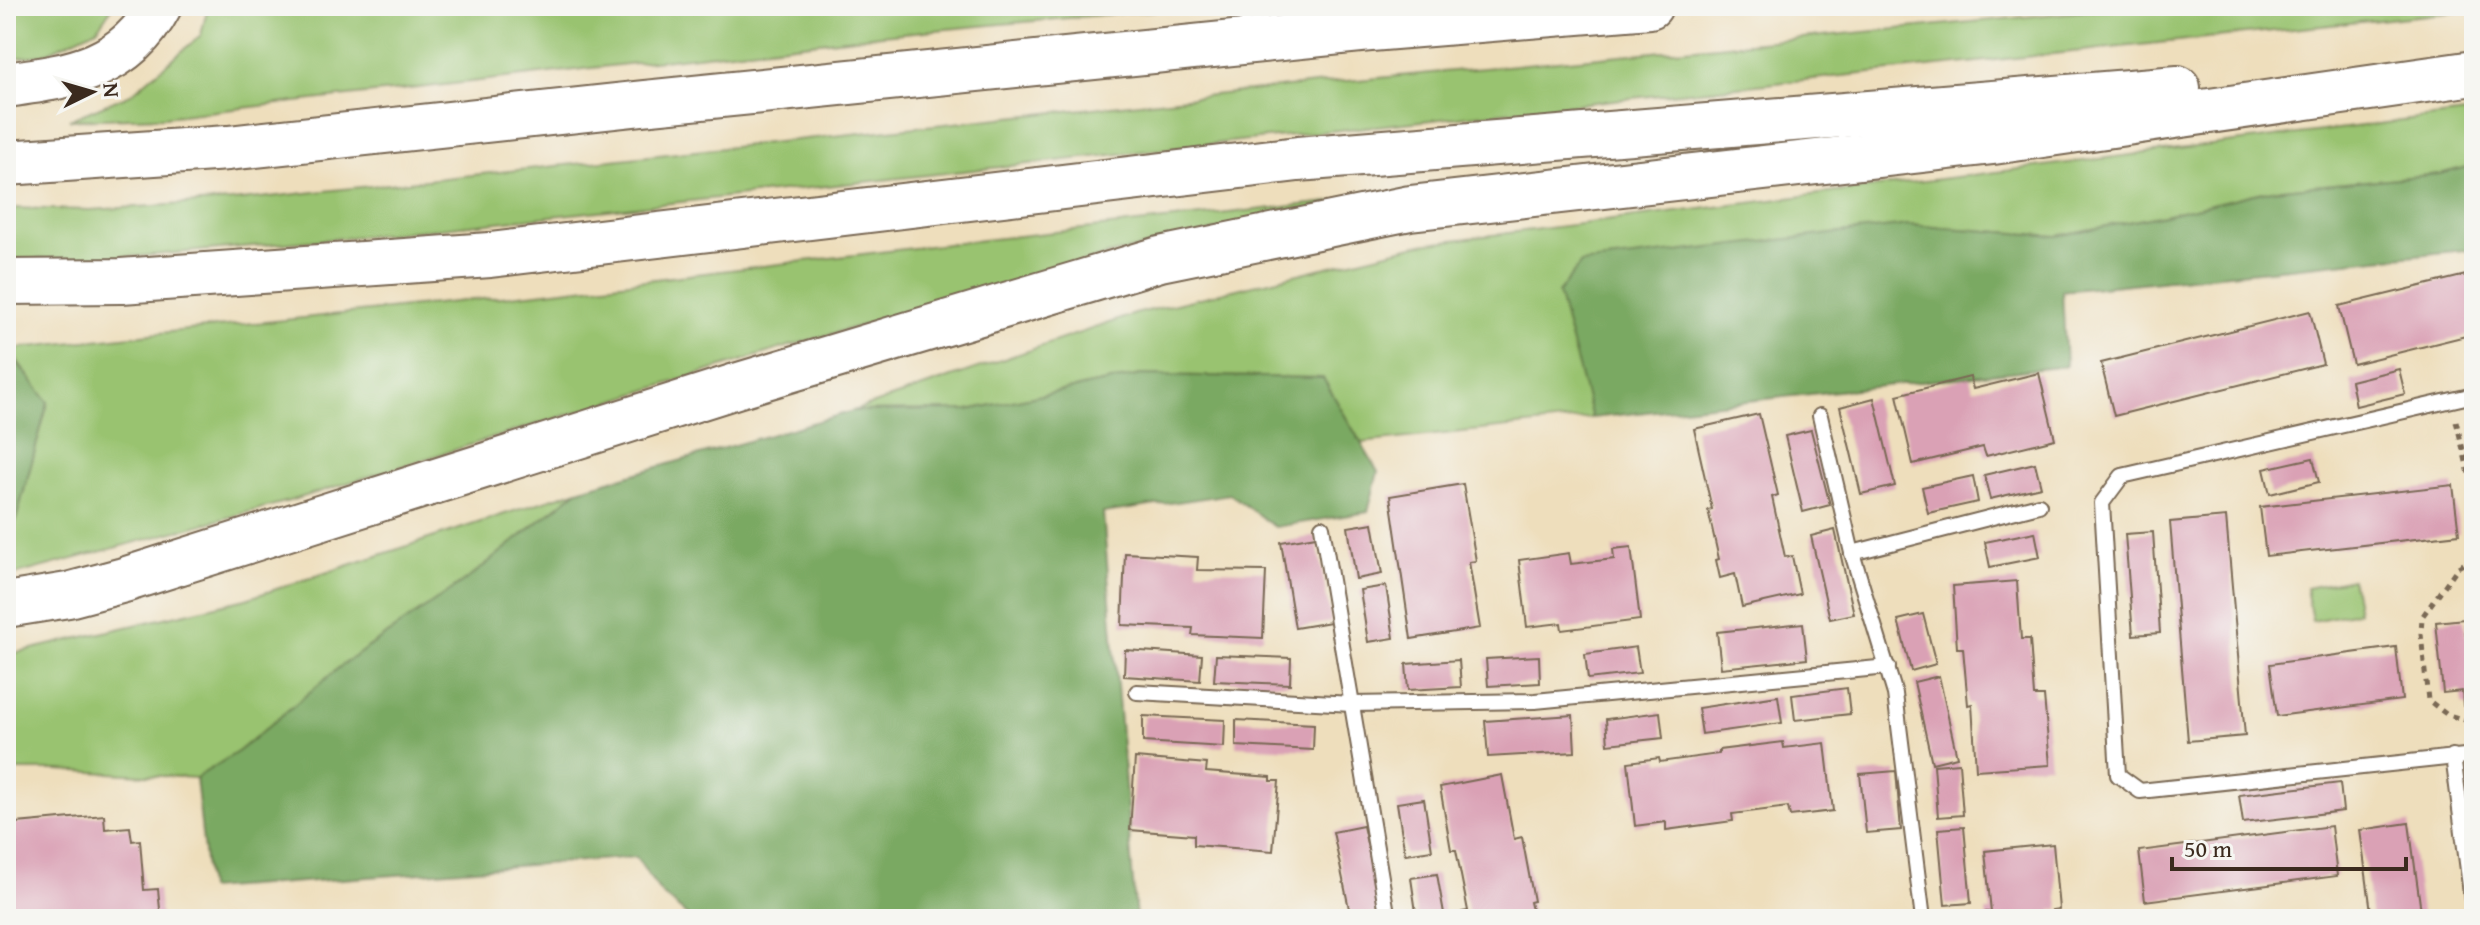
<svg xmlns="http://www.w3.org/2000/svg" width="2480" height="925" viewBox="0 0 2480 925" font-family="'Gentium Book Plus',serif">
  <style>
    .green { fill: #99c36f; stroke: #6a7646; stroke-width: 2 }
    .forest { fill: #7aa962; stroke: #5a6a40; stroke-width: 2 }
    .building { fill: #daa1b5 }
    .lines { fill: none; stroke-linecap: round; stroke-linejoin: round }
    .service-casing { stroke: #7a6955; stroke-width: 18 }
    .motorway-casing { stroke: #7a6955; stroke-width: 48 }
    .path { stroke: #7a6955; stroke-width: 5; stroke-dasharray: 6 6; stroke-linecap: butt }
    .service { stroke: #fff; stroke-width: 14 }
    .motorway { stroke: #fff; stroke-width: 44 }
  </style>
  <rect width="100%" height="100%" fill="#f6f6f2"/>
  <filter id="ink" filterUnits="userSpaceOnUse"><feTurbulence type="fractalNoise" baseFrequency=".0125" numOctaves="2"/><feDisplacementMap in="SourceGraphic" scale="16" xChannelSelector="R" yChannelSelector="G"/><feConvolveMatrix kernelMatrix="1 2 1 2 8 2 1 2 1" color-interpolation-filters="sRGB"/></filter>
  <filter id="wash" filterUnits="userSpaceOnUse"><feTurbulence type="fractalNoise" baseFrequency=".006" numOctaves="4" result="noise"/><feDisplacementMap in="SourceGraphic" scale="32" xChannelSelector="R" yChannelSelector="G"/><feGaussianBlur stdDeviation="1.8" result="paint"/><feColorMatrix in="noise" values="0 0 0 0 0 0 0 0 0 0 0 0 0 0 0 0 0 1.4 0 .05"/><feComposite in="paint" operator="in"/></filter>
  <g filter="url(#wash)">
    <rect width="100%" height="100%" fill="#eedebc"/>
    <g class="green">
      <path d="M 6,6 L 113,6 L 97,29 L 42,55 L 6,59 Z"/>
      <path d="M 208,6 L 1200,6 L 881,35 L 164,117 L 69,120 L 131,94 L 201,35 Z"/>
      <path d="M 2140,6 L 2474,6 L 2474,10 L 1632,98 L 387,234 L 142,256 L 6,260 L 6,208 L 90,210 L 232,201 L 1315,84 Z"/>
      <path d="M 2474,112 L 2474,165 L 2440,174 L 2272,190 L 2164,215 L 2056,236 L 1908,225 L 1559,294 L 1592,418 L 1361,443 L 1323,378 L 1141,375 L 968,410 L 853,411 L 1135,314 L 1421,244 Z"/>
      <path d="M 1347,200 L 1104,256 L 786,347 L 293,500 L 6,577 L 6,557 L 48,403 L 9,349 L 538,293 L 938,245 Z"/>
      <path d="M 578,490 L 470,577 L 341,666 L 239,751 L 196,778 L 57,770 L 6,770 L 6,655 L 246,599 Z"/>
      <path d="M 2352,579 L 2358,612 L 2312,621 L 2306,588 Z"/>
    </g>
    <g class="forest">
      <path d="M 2474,165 L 2474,249 L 2062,291 L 2066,366 L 1592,418 L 1558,293 L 1581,263 L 1908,225 L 2056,236 L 2164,215 L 2272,190 L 2440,174 Z"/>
      <path d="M 6,348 L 48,402 L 6,557 Z"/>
      <path d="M 1141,375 L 1323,378 L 1378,472 L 1368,512 L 1275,527 L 1230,494 L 1103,513 L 1136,919 L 691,919 L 660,892 L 636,857 L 208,889 L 196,778 L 239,751 L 341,666 L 470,577 L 578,490 L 853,411 L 968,410 Z"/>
    </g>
    <g id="blocks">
      <g class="building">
        <path d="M 2474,273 L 2474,334 L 2353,364 L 2339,306 Z"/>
        <path d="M 2310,311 L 2323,364 L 2114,416 L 2101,363 Z"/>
        <path d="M 2399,369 L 2405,394 L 2356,406 L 2351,381 Z"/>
        <path d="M 2039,373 L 2055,439 L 1986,456 L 1983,447 L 1913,464 L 1897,395 L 1970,377 L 1973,389 Z"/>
        <path d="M 1874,398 L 1895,486 L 1861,494 L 1840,407 Z"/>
        <path d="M 1759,414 L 1778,495 L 1772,497 L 1785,557 L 1792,556 L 1800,594 L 1742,607 L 1735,574 L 1720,578 L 1716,560 L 1719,559 L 1708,510 L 1712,509 L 1694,429 Z"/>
        <path d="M 1811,430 L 1830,505 L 1803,512 L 1785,436 Z"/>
        <path d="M 2313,458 L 2319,482 L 2270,494 L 2264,469 Z"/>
        <path d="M 2035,463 L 2041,487 L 1990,499 L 1984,475 Z"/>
        <path d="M 1973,476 L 1978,502 L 1928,513 L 1922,487 Z"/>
        <path d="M 1463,484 L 1476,561 L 1469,562 L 1480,628 L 1411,639 L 1390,496 Z"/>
        <path d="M 2453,485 L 2459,534 L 2266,556 L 2260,507 Z"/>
        <path d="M 2226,517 L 2245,736 L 2188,741 L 2170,522 Z"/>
        <path d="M 1373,523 L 1382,574 L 1356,579 L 1348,527 Z"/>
        <path d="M 1835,530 L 1854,614 L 1830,619 L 1811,536 Z"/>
        <path d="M 2035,532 L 2040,557 L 1990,567 L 1985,542 Z"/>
        <path d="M 2153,532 L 2160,633 L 2133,635 L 2125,534 Z"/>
        <path d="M 1316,536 L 1331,622 L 1295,628 L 1281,542 Z"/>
        <path d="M 1631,547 L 1640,620 L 1562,630 L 1561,623 L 1527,627 L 1519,560 L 1569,553 L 1571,564 L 1614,559 L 1613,549 Z"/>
        <path d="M 1125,553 L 1198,557 L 1197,570 L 1266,571 L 1263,638 L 1192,635 L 1193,628 L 1122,625 Z"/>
        <path d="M 2017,581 L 2021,639 L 2030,639 L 2034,696 L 2044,696 L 2050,765 L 1976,770 L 1972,704 L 1968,705 L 1963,648 L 1957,648 L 1953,586 Z"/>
        <path d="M 1386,586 L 1394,638 L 1368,642 L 1360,590 Z"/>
        <path d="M 1923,614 L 1936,664 L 1911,671 L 1898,620 Z"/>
        <path d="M 2464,619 L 2466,637 L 2474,637 L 2474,705 L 2463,706 L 2462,691 L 2443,693 L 2436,622 Z"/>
        <path d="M 1803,623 L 1807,659 L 1721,668 L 1717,632 Z"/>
        <path d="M 1636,647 L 1640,673 L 1588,679 L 1585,654 Z"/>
        <path d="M 2396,647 L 2402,700 L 2277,716 L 2270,664 Z"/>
        <path d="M 1125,650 L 1202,655 L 1200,681 L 1124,676 Z"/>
        <path d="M 1216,655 L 1291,658 L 1290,684 L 1214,681 Z"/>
        <path d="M 1539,656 L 1540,683 L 1488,686 L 1486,659 Z"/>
        <path d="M 1459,660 L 1461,687 L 1408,690 L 1406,664 Z"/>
        <path d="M 1939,676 L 1957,757 L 1932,763 L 1914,682 Z"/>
        <path d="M 1847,688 L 1850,714 L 1795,720 L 1792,695 Z"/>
        <path d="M 1778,696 L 1782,723 L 1702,734 L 1698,708 Z"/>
        <path d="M 1660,712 L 1663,738 L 1608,744 L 1606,719 Z"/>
        <path d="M 1573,715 L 1575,752 L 1488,757 L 1485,721 Z"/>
        <path d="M 1143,716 L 1225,720 L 1224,747 L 1143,742 Z"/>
        <path d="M 1236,720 L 1314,724 L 1313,750 L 1236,746 Z"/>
        <path d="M 1783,742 L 1784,748 L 1825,743 L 1833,811 L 1790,816 L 1788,807 L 1732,814 L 1733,821 L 1666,830 L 1666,822 L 1635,826 L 1628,762 L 1659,758 L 1660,762 L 1719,754 L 1719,750 Z"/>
        <path d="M 1135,758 L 1207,764 L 1206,772 L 1271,777 L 1271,781 L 1279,781 L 1273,851 L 1194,845 L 1194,835 L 1130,830 Z"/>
        <path d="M 1959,763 L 1963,815 L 1938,817 L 1934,765 Z"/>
        <path d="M 1896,771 L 1901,830 L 1866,833 L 1860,774 Z"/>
        <path d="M 1502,775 L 1514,839 L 1522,837 L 1534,901 L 1530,902 L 1534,919 L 1463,919 L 1462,912 L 1468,911 L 1456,850 L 1451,850 L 1440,787 Z"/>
        <path d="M 2340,783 L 2343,811 L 2243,823 L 2239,795 Z"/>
        <path d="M 1424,799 L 1432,850 L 1405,854 L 1397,803 Z"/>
        <path d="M 104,815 L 105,829 L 130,827 L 132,841 L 140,840 L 144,890 L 158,889 L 161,919 L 122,919 L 122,915 L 81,919 L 6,919 L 6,824 Z"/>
        <path d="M 2409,823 L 2422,919 L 2372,919 L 2360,830 Z"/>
        <path d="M 1363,826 L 1382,912 L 1351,918 L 1333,832 Z"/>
        <path d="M 2331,826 L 2337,876 L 2145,901 L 2139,851 Z"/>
        <path d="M 1964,827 L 1971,903 L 1945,905 L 1938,829 Z"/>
        <path d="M 2053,844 L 2059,909 L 2052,910 L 2053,919 L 1987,919 L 1986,912 L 1991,912 L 1985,851 Z"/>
        <path d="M 1437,874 L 1445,919 L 1417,919 L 1411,878 Z"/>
      </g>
    </g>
  </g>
  <g filter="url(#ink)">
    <use href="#blocks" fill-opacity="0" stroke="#7a6955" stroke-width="2"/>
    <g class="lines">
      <g class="service-casing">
        <g id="service">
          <path d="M 2474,395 L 2122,476 L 2102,503 L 2118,775 L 2140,791 L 2474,755"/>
          <path d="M 1820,416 L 1852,553 L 1895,694 L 1923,919"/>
          <path d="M 1322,527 L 1388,919"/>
          <path d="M 1852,553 L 2039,505"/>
          <path d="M 1137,692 L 1352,704 L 1535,701 L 1888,667"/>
          <path d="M 2453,756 L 2474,916"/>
        </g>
      </g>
      <g class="motorway-casing">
        <g id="motorway">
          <path d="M 6,85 C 71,76 126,69 159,6"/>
          <path d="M 6,163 L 228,148 L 643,103 L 1370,29 L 1650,6"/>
          <path d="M 6,282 L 121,281 L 490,255 L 1298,159 L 2178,88"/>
          <path d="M 6,605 L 68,595 L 124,580 L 736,386 L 1160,259 L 1410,208 L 1993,142 L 2474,73"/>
        </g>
      </g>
      <g class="path">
        <path d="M 2456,421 L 2474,494"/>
        <path d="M 2474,558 L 2458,567 L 2422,617 L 2421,634 L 2428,700 L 2446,714 L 2474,723"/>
      </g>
      <use href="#service" class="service"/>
      <use href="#motorway" class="motorway"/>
    </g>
  </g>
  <rect width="2480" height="925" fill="none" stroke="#f6f6f2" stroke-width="32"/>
  <g transform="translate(92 92) rotate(85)" stroke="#f6f6f2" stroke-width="6" paint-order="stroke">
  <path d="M0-6L14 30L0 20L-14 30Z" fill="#3b2a1e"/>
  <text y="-12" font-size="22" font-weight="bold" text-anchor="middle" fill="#3b2a1e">N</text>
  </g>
  <path d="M2172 857v12h234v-12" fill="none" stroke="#3b2a1e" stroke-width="4"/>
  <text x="2184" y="857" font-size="24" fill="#3b2a1e" stroke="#f6f6f2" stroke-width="6" paint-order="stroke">50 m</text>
</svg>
